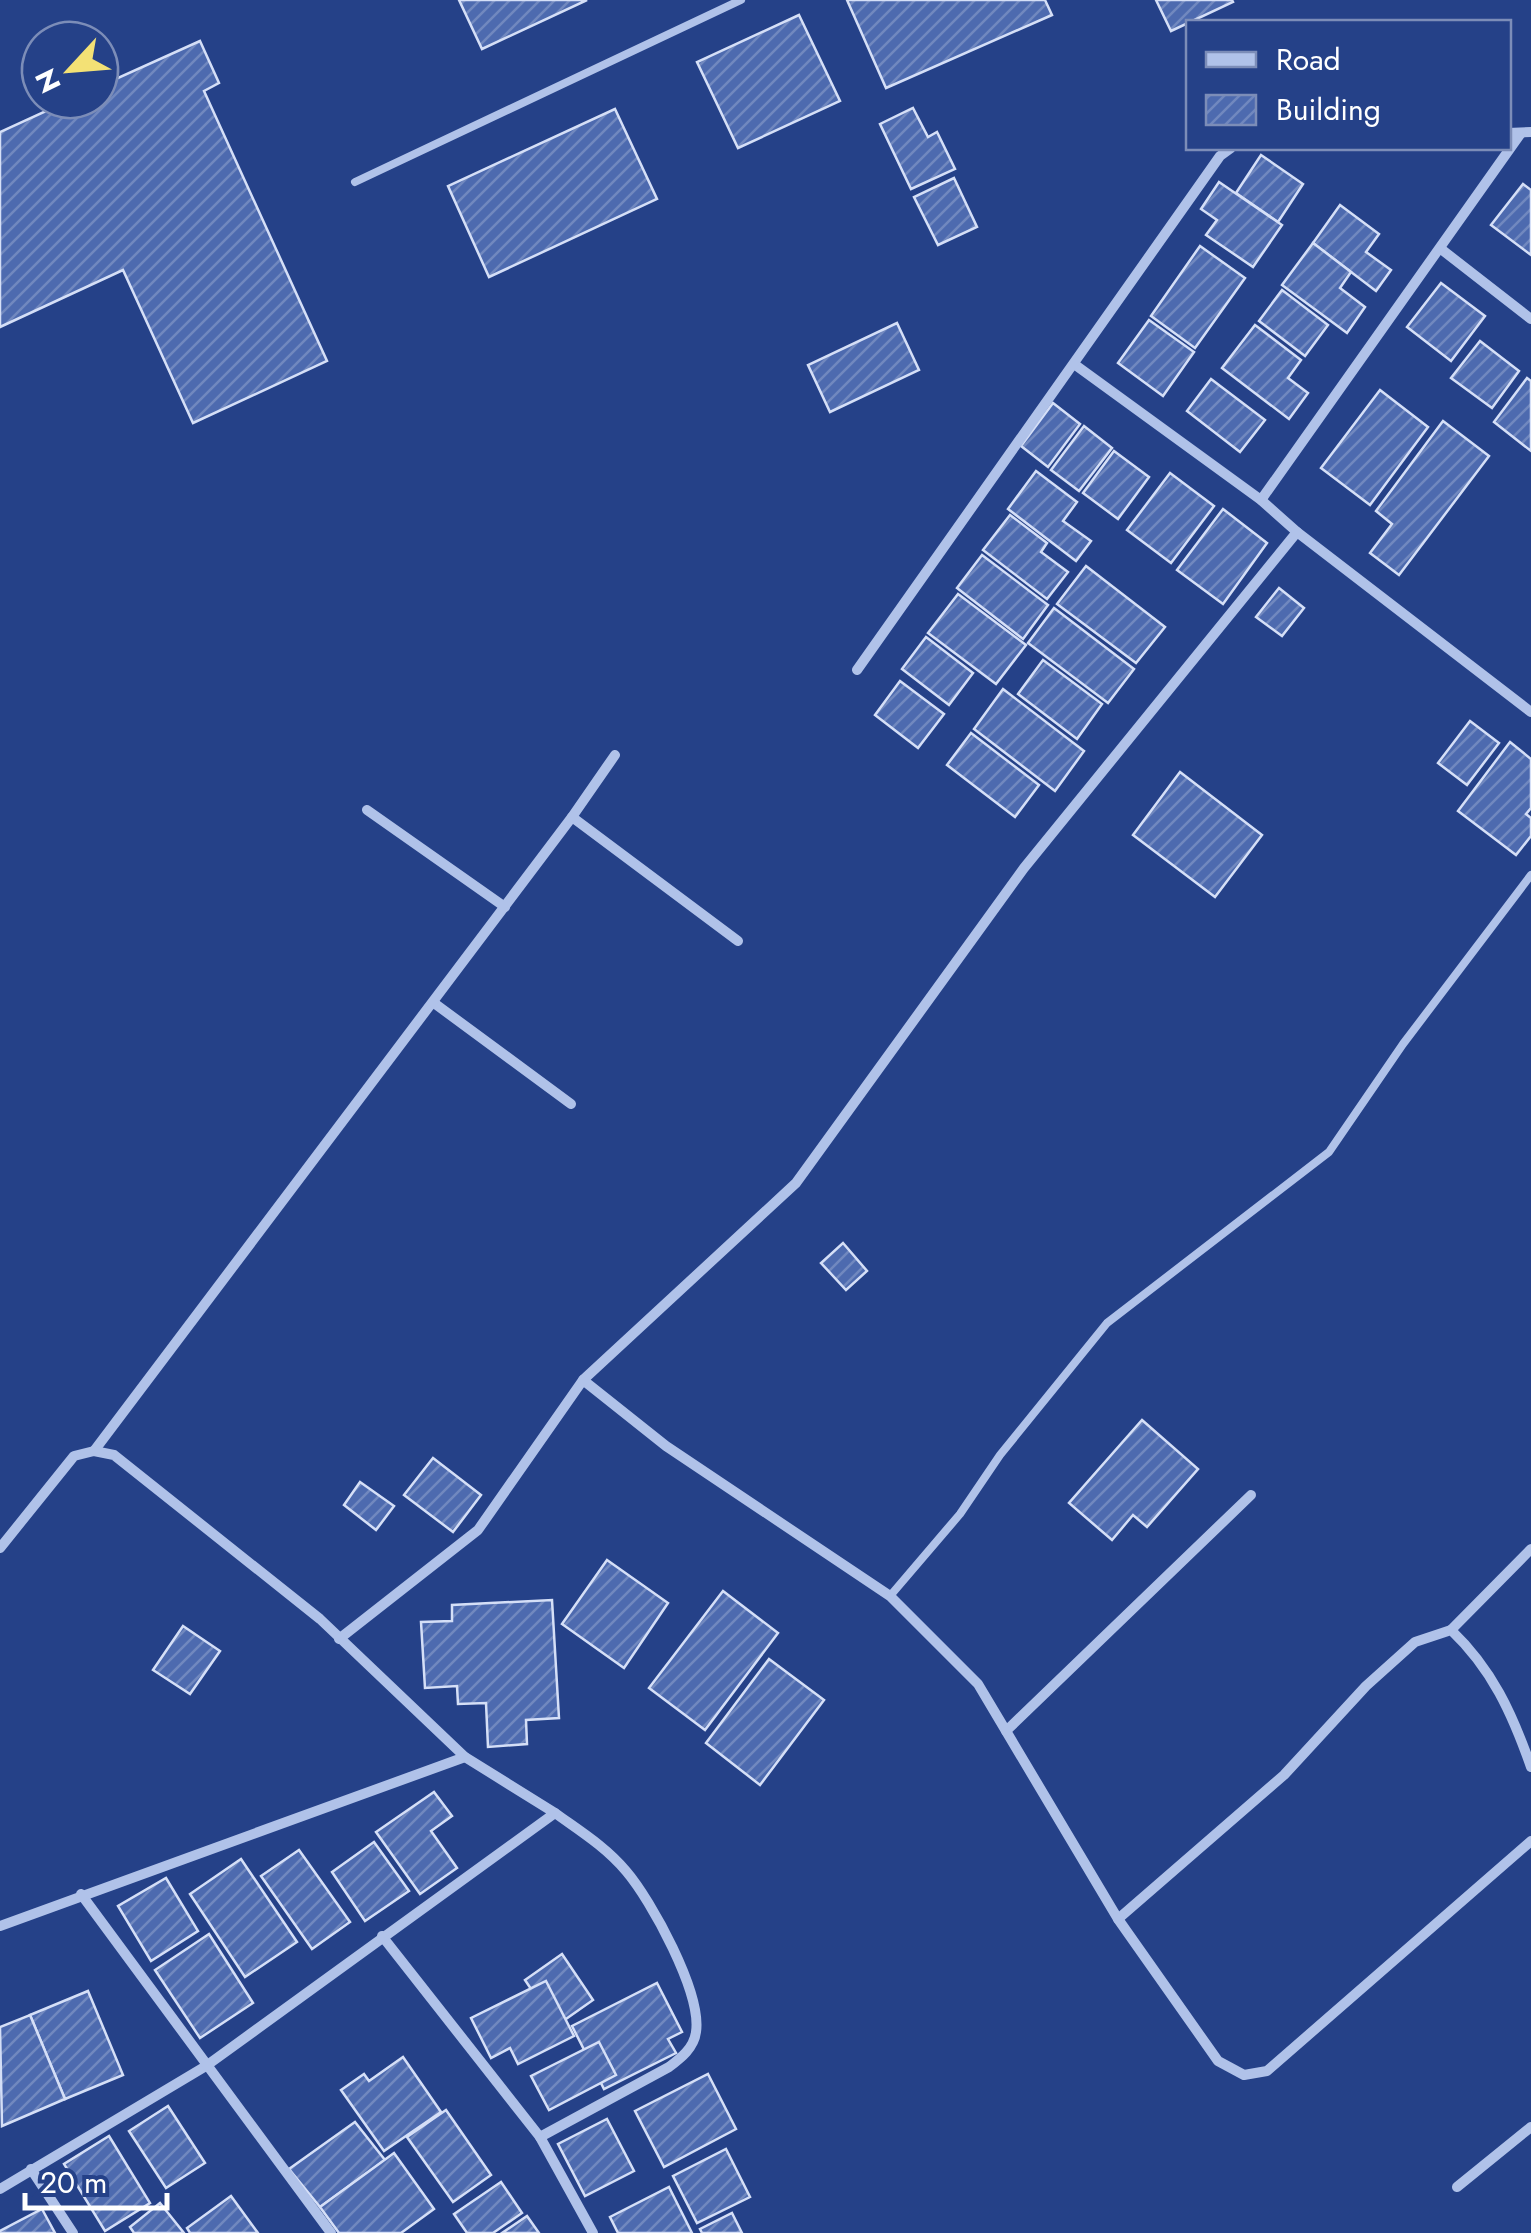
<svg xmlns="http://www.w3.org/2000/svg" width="1531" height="2233" viewBox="0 0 1531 2233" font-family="Jost,sans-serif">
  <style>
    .building { fill: url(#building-hatch); stroke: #d5dff7; stroke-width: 2.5 }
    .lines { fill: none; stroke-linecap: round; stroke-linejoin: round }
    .service { stroke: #b0c2e9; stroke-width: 8 }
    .minor { stroke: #b0c2e9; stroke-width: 10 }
  </style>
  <defs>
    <pattern id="building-hatch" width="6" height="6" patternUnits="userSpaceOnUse" patternTransform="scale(2.5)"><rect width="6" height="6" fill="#4d6aaf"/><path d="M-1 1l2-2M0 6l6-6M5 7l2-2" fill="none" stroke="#7188bf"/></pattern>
  </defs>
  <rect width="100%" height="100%" fill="#254188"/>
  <g class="building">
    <path d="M 459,0 L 587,0 L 482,49 Z"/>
    <path d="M 847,0 L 1045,0 L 1052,15 L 886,88 Z"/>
    <path d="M 1156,0 L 1232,0 L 1233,2 L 1171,31 Z"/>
    <path d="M 799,15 L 840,101 L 738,148 L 697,62 Z"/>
    <path d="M 200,41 L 219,83 L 204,91 L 327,361 L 193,423 L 123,270 L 0,327 L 0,132 L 70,100 L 100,100 L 100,86 Z"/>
    <path d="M 913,108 L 928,137 L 937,132 L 955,169 L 911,189 L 880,124 Z"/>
    <path d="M 615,109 L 657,199 L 489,277 L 448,186 Z"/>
    <path d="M 1261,155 L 1303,184 L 1278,222 L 1236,193 Z"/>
    <path d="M 954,178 L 977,227 L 938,245 L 914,197 Z"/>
    <path d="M 1219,182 L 1282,225 L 1253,267 L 1206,235 L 1217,220 L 1201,209 Z"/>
    <path d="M 1523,184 L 1531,190 L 1531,255 L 1491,225 Z"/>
    <path d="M 1340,205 L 1379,234 L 1366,252 L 1391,270 L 1376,291 L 1313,243 Z"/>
    <path d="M 1313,243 L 1351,272 L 1340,288 L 1365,307 L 1347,333 L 1282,285 Z"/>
    <path d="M 1200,246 L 1245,278 L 1195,348 L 1151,316 Z"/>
    <path d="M 1441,283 L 1485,316 L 1451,361 L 1407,327 Z"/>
    <path d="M 1282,290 L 1328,325 L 1305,356 L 1259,321 Z"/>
    <path d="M 1149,320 L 1194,352 L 1163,396 L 1118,363 Z"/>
    <path d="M 897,323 L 919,370 L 830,412 L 808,365 Z"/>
    <path d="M 1255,325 L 1301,360 L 1288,378 L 1308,393 L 1289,419 L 1222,368 Z"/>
    <path d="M 1480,341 L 1519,371 L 1492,408 L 1451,378 Z"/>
    <path d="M 1527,378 L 1531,381 L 1531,451 L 1494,422 Z"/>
    <path d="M 1211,379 L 1265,420 L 1240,452 L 1187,411 Z"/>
    <path d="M 1380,390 L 1428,427 L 1370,505 L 1321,468 Z"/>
    <path d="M 1053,403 L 1080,424 L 1048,467 L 1021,446 Z"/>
    <path d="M 1443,421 L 1489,456 L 1399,575 L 1370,553 L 1392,524 L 1376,511 Z"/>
    <path d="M 1084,426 L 1112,448 L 1079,491 L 1051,470 Z"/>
    <path d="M 1114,451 L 1149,477 L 1118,519 L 1083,493 Z"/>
    <path d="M 1036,471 L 1077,502 L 1063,521 L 1091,541 L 1076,561 L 1008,509 Z"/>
    <path d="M 1170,473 L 1214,506 L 1171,563 L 1127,530 Z"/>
    <path d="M 1223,509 L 1267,543 L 1223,604 L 1177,570 Z"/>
    <path d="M 1010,515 L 1047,543 L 1041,552 L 1068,572 L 1047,599 L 983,550 Z"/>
    <path d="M 982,555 L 1048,605 L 1023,639 L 957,588 Z"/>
    <path d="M 1086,566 L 1165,627 L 1136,663 L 1057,604 Z"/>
    <path d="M 1279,588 L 1304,608 L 1282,636 L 1256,617 Z"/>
    <path d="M 958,594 L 1026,645 L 996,684 L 928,633 Z"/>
    <path d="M 1054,608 L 1134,669 L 1108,703 L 1028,643 Z"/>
    <path d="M 926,637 L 973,673 L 949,705 L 902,669 Z"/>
    <path d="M 1043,660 L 1102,704 L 1077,739 L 1018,694 Z"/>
    <path d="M 900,681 L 944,714 L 918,748 L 875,715 Z"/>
    <path d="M 1003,689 L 1084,751 L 1055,791 L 974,729 Z"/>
    <path d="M 1470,721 L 1499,743 L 1467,785 L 1438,763 Z"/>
    <path d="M 971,733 L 1039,785 L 1015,817 L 947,765 Z"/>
    <path d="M 1510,742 L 1531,759 L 1531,808 L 1526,814 L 1531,818 L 1531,836 L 1516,855 L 1458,811 Z"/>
    <path d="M 1180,772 L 1262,835 L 1215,897 L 1133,835 Z"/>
    <path d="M 843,1243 L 867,1271 L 846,1290 L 821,1263 Z"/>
    <path d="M 1142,1420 L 1198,1469 L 1147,1527 L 1133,1515 L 1112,1540 L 1069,1503 Z"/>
    <path d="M 433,1458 L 481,1495 L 453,1532 L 404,1495 Z"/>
    <path d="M 360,1482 L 394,1506 L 376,1530 L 344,1505 Z"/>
    <path d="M 607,1560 L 668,1603 L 624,1668 L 562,1624 Z"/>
    <path d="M 723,1591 L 778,1633 L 705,1730 L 649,1688 Z"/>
    <path d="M 552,1600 L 559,1718 L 526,1720 L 527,1744 L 488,1747 L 486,1703 L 458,1704 L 457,1686 L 425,1688 L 421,1622 L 452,1621 L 452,1605 Z"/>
    <path d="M 183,1626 L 220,1651 L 190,1694 L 153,1670 Z"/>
    <path d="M 769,1659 L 824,1700 L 760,1785 L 706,1743 Z"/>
    <path d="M 434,1792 L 452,1816 L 431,1831 L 457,1868 L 420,1894 L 376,1832 Z"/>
    <path d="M 374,1842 L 409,1891 L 365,1921 L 332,1872 Z"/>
    <path d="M 299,1850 L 350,1922 L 312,1949 L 261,1876 Z"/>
    <path d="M 241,1859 L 297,1942 L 245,1977 L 190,1894 Z"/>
    <path d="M 166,1878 L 198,1931 L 151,1961 L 118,1906 Z"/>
    <path d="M 209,1934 L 253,2003 L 200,2038 L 155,1970 Z"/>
    <path d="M 562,1954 L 593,2000 L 556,2026 L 525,1980 Z"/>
    <path d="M 546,1981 L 574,2036 L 518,2064 L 510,2048 L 491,2058 L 471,2018 Z"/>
    <path d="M 657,1983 L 682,2032 L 668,2039 L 676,2053 L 604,2089 L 572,2026 Z"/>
    <path d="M 88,1991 L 123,2075 L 65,2099 L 30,2015 Z"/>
    <path d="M 30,2015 L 65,2099 L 2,2126 L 0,2027 Z"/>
    <path d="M 599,2042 L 616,2075 L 549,2110 L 531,2076 Z"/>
    <path d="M 403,2057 L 441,2112 L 384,2151 L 341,2090 L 364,2074 L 369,2081 Z"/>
    <path d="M 708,2074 L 736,2129 L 664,2167 L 635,2111 Z"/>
    <path d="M 168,2106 L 205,2163 L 166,2188 L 129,2131 Z"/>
    <path d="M 446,2110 L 491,2175 L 453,2202 L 407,2137 Z"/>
    <path d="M 607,2119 L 634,2171 L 585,2196 L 558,2144 Z"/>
    <path d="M 355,2122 L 385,2160 L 320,2207 L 289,2169 Z"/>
    <path d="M 109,2136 L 150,2203 L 105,2231 L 64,2164 Z"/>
    <path d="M 726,2149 L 750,2197 L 697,2223 L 673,2176 Z"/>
    <path d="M 394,2153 L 434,2209 L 401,2233 L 339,2233 L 320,2207 Z"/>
    <path d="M 501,2182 L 522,2213 L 493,2233 L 467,2233 L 454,2214 Z"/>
    <path d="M 669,2187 L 692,2233 L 618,2233 L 610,2217 Z"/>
    <path d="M 231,2196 L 258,2233 L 190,2233 L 187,2228 Z"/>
    <path d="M 160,2203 L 184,2233 L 134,2233 L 130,2227 Z"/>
    <path d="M 42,2209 L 55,2233 L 0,2233 L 0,2231 Z"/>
    <path d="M 732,2213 L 742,2233 L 702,2233 L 700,2229 Z"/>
    <path d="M 527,2216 L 539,2233 L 502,2233 Z"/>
  </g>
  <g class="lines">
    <g class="service">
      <path d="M 355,182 L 741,0"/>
      <path d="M 890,1596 L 960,1514 L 1000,1455 L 1107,1323 L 1329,1152 L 1403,1044 L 1531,875"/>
    </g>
    <g class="minor">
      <path d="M 1508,133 L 1531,132"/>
      <path d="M 1441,249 L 1531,319"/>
      <path d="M 1074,364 L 1261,500 L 1297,532"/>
      <path d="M 1261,500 L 1521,133"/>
      <path d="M 857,670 L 1220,156 L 1231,148"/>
      <path d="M 367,810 L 505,907"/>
      <path d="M 572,817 L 615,755"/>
      <path d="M 434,1003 L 571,1104"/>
      <path d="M 583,1380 L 666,1446 L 890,1596 L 978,1684 L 1118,1919 L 1218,2061 L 1244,2075 L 1267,2071 L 1531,1841"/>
      <path d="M 94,1451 L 572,817 L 738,941"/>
      <path d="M 0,1548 L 74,1456 L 94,1451 L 114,1455 L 320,1619 L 465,1757 L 555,1813 L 206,2066 L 0,2189"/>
      <path d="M 1451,1630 L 1531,1549"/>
      <path d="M 339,1639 L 478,1530 L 583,1380 L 796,1183 L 1024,868 L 1297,532 L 1531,712"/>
      <path d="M 1006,1731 L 1251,1495"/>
      <path d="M 81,1894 L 331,2233"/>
      <path d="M 1118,1919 L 1284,1775 L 1366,1686 L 1415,1642 L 1451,1630 C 1492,1669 1512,1713 1531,1767"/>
      <path d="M 0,1926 L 465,1757"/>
      <path d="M 382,1936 L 540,2137 L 593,2233"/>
      <path d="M 540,2137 L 669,2067 C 681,2058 694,2048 696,2032 C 702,1993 651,1900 626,1871 C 606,1847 580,1831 555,1813"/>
      <path d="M 31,2169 L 73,2233"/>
      <path d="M 1457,2187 L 1531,2127"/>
    </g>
  </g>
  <rect x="1186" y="20" width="325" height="130" fill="#254188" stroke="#7c8db8" stroke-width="2.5"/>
  <rect x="1206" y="52" width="50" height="15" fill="#b0c2e9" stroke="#7c8db8" stroke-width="2.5"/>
  <text x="1276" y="70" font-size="30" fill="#ffffff">Road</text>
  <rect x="1206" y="95" width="50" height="30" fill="url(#building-hatch)" stroke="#7c8db8" stroke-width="2.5"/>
  <text x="1276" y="120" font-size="30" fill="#ffffff">Building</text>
  <g transform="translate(70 70) rotate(244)"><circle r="48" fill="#254188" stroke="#7c8db8" stroke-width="2.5"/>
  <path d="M0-8L18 38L0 25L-18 38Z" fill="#f3e175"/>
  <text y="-15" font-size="28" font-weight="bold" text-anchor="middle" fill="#ffffff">N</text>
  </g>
  <path d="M25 2193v15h142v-15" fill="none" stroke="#ffffff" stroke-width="5"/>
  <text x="40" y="2193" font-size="30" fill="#ffffff" stroke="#254188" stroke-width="8" paint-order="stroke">20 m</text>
</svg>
